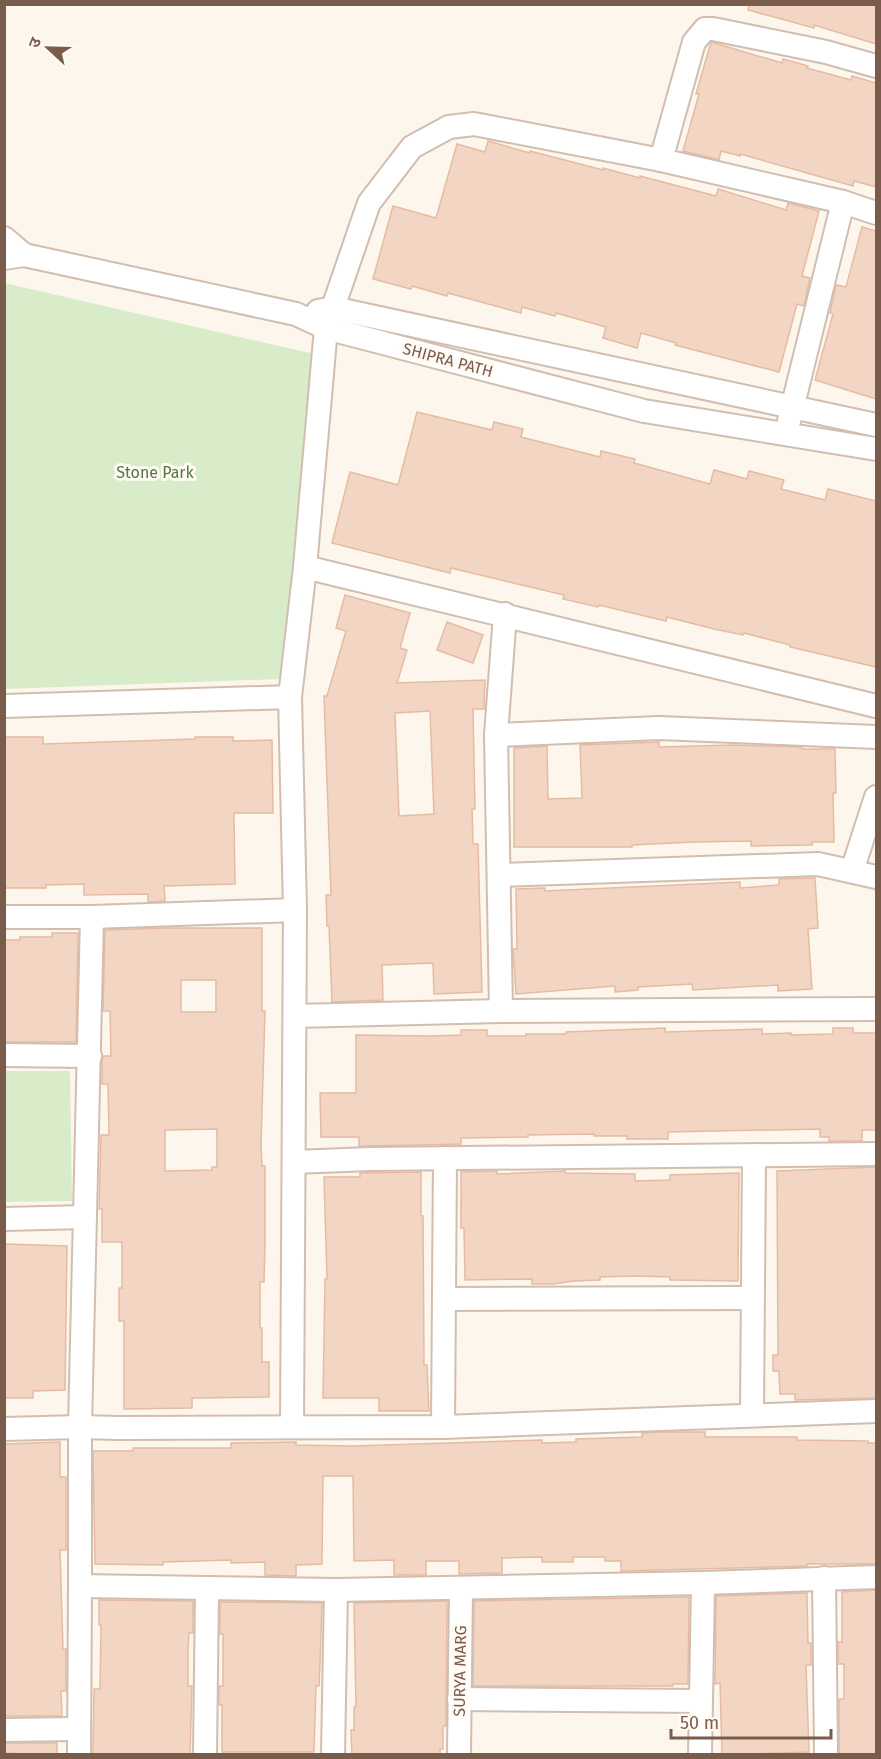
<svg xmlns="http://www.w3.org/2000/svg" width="881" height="1759" viewBox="0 0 881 1759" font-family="'Fira Sans','Noto Sans Devanagari',sans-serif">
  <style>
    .green { fill: #d8ecc9 }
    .building { fill: #f3d5c3; stroke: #e6bba3; stroke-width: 1.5; fill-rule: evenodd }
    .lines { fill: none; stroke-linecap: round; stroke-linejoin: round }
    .minor-casing { stroke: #d1beb0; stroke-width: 26 }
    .minor { stroke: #fff; stroke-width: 22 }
    .labels { text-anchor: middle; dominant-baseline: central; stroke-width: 6; stroke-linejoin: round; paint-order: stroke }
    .street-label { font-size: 16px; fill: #7a5c4d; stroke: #fffaf3 }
    .park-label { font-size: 16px; fill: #537a41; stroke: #fffaf3 }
  </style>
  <rect width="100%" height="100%" fill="#fdf6ec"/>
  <g class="green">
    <path d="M 4,283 L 323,356 L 279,679 L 5,689 Z"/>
    <path d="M 5,1071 L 70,1071 L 72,1201 L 5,1202 Z"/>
  </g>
  <g class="building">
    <path d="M 749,4 L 876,4 L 876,44 L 814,25 L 814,28 L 748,10 Z"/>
    <path d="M 711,42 L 782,63 L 783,59 L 808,66 L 807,68 L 851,80 L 852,76 L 876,83 L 876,187 L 854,181 L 853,186 L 740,154 L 740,156 L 721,151 L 719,160 L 683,151 L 699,94 L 696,94 Z"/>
    <path d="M 488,141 L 530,153 L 530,151 L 603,170 L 603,168 L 640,178 L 640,176 L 716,196 L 718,189 L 786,210 L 788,203 L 819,211 L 802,276 L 810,278 L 804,306 L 797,304 L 779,372 L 675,345 L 676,343 L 641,333 L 637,348 L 603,338 L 606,327 L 556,313 L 555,316 L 522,307 L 521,313 L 448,293 L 447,296 L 412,286 L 411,289 L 373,279 L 393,206 L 436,218 L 457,144 L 485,152 Z"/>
    <path d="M 862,227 L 876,231 L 876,399 L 815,380 L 833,314 L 830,313 L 836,285 L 846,287 Z"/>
    <path d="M 417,412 L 492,430 L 494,422 L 523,429 L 521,437 L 600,457 L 601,451 L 635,459 L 634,463 L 710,484 L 714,470 L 747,479 L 749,471 L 784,480 L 781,489 L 825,500 L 828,489 L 876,501 L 876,667 L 790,647 L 790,645 L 744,633 L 743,635 L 714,629 L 667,617 L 666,621 L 599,605 L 598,607 L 563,599 L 564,595 L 526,586 L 451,568 L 450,573 L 332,543 L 350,472 L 398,485 Z"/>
    <path d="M 345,595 L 410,613 L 400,648 L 407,650 L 397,683 L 485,680 L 484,709 L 473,709 L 475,809 L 472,809 L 473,844 L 478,844 L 482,992 L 434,994 L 433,963 L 382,965 L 383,1000 L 332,1002 L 329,926 L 327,926 L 326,895 L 331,895 L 324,696 L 327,696 L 346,631 L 336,628 ZM 430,711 L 434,814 L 399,816 L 395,713 Z"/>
    <path d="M 447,622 L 483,635 L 473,663 L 437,650 Z"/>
    <path d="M 4,737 L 43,737 L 43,744 L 195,739 L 195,737 L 233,737 L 233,741 L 272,740 L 273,813 L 234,813 L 235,884 L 164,886 L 165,901 L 148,902 L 148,894 L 84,895 L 84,884 L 46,885 L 46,888 L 4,888 Z"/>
    <path d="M 659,742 L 659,747 L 733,745 L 802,747 L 802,749 L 835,749 L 836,793 L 833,793 L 834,842 L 812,842 L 812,845 L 751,846 L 751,841 L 695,842 L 632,845 L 632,847 L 514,847 L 514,748 L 547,746 L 548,799 L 582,798 L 580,745 Z"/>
    <path d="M 815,878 L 818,928 L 808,929 L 812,989 L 778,991 L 778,985 L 693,990 L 692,984 L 638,987 L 638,990 L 615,992 L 615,986 L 516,994 L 513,949 L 517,949 L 516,889 L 545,888 L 545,891 L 740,882 L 740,888 L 779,885 L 779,879 Z"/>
    <path d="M 165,928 L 262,928 L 262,1011 L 265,1011 L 261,1145 L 262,1166 L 265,1166 L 265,1243 L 264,1282 L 260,1282 L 260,1328 L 262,1328 L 262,1362 L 269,1362 L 269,1397 L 192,1398 L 192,1408 L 124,1409 L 124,1321 L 119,1321 L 119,1288 L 122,1288 L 122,1242 L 102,1242 L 102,1209 L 99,1209 L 101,1135 L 109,1135 L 108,1084 L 102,1084 L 102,1061 L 103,1056 L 111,1056 L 110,1011 L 103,1011 L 105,930 ZM 181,980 L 216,980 L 216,1012 L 181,1012 ZM 217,1129 L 217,1167 L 212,1167 L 212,1170 L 165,1171 L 165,1130 Z"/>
    <path d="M 52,933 L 78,933 L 76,1042 L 4,1042 L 4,940 L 20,940 L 20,937 L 52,937 Z"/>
    <path d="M 665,1028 L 665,1032 L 762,1029 L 762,1034 L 791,1033 L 791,1035 L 833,1034 L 833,1028 L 853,1028 L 853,1033 L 876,1033 L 876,1130 L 862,1130 L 862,1141 L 829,1141 L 829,1137 L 820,1137 L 820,1129 L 668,1132 L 668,1139 L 627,1139 L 627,1136 L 594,1136 L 594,1134 L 528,1135 L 528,1137 L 461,1138 L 461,1144 L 421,1145 L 359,1146 L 359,1137 L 321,1137 L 320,1093 L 356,1093 L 356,1035 L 430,1036 L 461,1035 L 461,1030 L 487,1030 L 487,1036 L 526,1036 L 526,1034 L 566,1034 L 566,1032 Z"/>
    <path d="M 876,1167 L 876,1398 L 795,1400 L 795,1394 L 780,1394 L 779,1371 L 773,1371 L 773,1355 L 778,1355 L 777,1171 Z"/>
    <path d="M 497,1171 L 497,1174 L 565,1171 L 565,1173 L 635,1174 L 635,1181 L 670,1180 L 670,1175 L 739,1173 L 738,1281 L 670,1280 L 670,1277 L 636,1276 L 600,1277 L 600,1280 L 574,1281 L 553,1284 L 532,1284 L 532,1279 L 465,1280 L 464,1228 L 461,1228 L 461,1172 Z"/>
    <path d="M 421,1172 L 421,1216 L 423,1216 L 424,1365 L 427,1365 L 429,1411 L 379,1411 L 379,1398 L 323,1398 L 325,1279 L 327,1279 L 324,1177 L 360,1177 L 360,1173 Z"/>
    <path d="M 4,1244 L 67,1246 L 65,1390 L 33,1391 L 33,1398 L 4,1398 Z"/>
    <path d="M 660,1432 L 705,1432 L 705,1437 L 797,1437 L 797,1440 L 868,1441 L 868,1443 L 876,1443 L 876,1564 L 807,1564 L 807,1566 L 621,1571 L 621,1561 L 605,1561 L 605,1557 L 573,1557 L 573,1562 L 542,1562 L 542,1557 L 502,1558 L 502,1573 L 459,1574 L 459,1561 L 426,1561 L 426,1575 L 394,1575 L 394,1560 L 354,1561 L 353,1476 L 323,1476 L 322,1564 L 296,1565 L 296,1576 L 265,1575 L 265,1562 L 231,1563 L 231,1560 L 163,1562 L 163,1565 L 95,1564 L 93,1451 L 133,1451 L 133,1448 L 231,1448 L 231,1443 L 296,1442 L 296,1445 L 353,1446 L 542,1440 L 542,1443 L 576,1442 L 576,1439 L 642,1437 L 642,1433 Z"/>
    <path d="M 60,1442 L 60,1477 L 66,1477 L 66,1550 L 60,1550 L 63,1649 L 66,1649 L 66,1691 L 61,1691 L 62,1716 L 4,1716 L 4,1444 Z"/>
    <path d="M 876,1590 L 876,1755 L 839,1755 L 839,1699 L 844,1699 L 844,1664 L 838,1664 L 838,1642 L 842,1642 L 842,1592 Z"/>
    <path d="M 807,1593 L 808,1643 L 811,1643 L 811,1665 L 806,1665 L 809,1752 L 722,1755 L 720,1683 L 715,1684 L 716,1596 Z"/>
    <path d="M 689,1597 L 688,1684 L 673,1684 L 673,1686 L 473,1686 L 474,1601 Z"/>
    <path d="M 99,1600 L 193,1601 L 193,1633 L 189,1633 L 188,1651 L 188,1686 L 192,1686 L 190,1755 L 93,1755 L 94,1689 L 100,1689 L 101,1625 L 99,1625 Z"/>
    <path d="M 447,1601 L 446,1726 L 443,1726 L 443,1749 L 440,1749 L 440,1755 L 352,1755 L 351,1730 L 354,1730 L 354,1707 L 356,1707 L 354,1603 Z"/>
    <path d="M 220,1602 L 322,1603 L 320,1664 L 319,1686 L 316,1686 L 314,1752 L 222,1752 L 222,1705 L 219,1705 L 219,1686 L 223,1686 L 223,1634 L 220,1634 Z"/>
    <path d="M 4,1743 L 57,1743 L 57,1755 L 4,1753 Z"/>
  </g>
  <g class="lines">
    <g class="minor-casing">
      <g id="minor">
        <path d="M 661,160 L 694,42 L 705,29 L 713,29 L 826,52 L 876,66"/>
        <path d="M 4,238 L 24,255"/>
        <path d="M 4,258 L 24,255 L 296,314 L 326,328 L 644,411 L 876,449"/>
        <path d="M 318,311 L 333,308 L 876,425"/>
        <path d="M 789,421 L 843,202"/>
        <path d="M 305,567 L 876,706"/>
        <path d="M 4,706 L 290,697"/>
        <path d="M 496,735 L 659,728 L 876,737"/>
        <path d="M 852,871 L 876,797"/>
        <path d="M 499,875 L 818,864 L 876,877"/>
        <path d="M 4,917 L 92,917 L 295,910"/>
        <path d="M 92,917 L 80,1427 L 80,1586 L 336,1590 L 703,1583 L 876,1577"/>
        <path d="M 501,1011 L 496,735 L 505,614"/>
        <path d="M 295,1016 L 501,1011 L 876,1009"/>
        <path d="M 4,1055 L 90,1056"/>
        <path d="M 294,1162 L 370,1159 L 876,1154"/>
        <path d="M 4,1219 L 85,1217"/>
        <path d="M 444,1299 L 751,1298"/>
        <path d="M 752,1414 L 754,1157"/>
        <path d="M 292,1427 L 295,910 L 290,697 L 305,567 L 326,328 L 369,203 L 412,147 L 449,127 L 474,124 L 661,160 L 843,202 L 876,213"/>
        <path d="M 443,1427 L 445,1158"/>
        <path d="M 4,1429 L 80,1427 L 118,1428 L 443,1427 L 876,1411"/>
        <path d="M 824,1578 L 826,1754"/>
        <path d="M 459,1699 L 701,1701 L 700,1754"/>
        <path d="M 701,1701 L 703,1583"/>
        <path d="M 4,1730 L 78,1729"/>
        <path d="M 79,1754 L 80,1586"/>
        <path d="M 205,1754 L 207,1589"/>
        <path d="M 333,1754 L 336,1590"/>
        <path d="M 459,1754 L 461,1588"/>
      </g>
    </g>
    <use href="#minor" class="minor"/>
  </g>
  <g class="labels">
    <g class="street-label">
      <text transform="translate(448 360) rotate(15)">SHIPRA PATH</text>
      <text transform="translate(460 1671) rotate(-89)">SURYA MARG</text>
    </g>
    <g class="park-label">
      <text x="155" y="472">Stone Park</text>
    </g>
  </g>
  <rect width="881" height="1759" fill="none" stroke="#7a5c4d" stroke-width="12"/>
  <g transform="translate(48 48) rotate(292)" stroke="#fffaf3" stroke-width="4.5" paint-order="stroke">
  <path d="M0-4.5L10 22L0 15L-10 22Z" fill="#7a5c4d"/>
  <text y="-9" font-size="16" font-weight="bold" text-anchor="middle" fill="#7a5c4d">उ</text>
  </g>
  <path d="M671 1729v9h160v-9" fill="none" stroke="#7a5c4d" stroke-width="3"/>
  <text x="680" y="1729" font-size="18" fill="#7a5c4d" stroke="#fffaf3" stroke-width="4.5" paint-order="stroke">50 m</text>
</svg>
